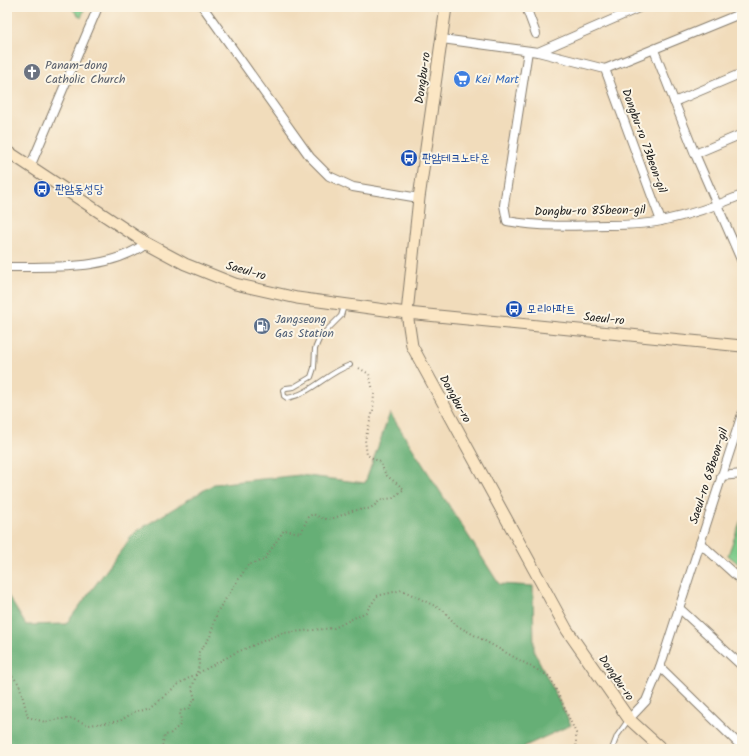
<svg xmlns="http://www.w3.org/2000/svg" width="749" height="756" viewBox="0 0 749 756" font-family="Kalam,'Poor Story',sans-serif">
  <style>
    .green { fill: #7ecb8a; stroke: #4d7453 }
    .forest { fill: #66af76; stroke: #416649 }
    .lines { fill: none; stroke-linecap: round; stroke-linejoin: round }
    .lane-casing { stroke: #867c6c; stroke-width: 6 }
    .street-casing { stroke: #867c6c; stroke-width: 10 }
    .secondary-casing { stroke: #867c6c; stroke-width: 13 }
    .path { stroke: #867c6c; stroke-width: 2; stroke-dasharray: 1 3; stroke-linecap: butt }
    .lane { stroke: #fff; stroke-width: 4 }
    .street { stroke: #fff; stroke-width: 8 }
    .secondary { stroke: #fbe6c4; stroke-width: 11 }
    .labels { text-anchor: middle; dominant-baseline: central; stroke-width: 4; stroke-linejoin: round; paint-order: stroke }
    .worship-label { font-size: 12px; fill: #5b616d; stroke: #fcf5e5; text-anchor: start }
    .street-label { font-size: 12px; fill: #1c1c1c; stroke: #fcf5e5 }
    .shop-label { font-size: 12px; fill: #366cbe; stroke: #fcf5e5; text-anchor: start }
    .transit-label { font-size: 12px; fill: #164399; stroke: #fcf5e5; text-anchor: start }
    .service-label { font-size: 12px; fill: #4e5e75; stroke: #fcf5e5; text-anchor: start }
  </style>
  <rect width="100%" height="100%" fill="#fcf5e5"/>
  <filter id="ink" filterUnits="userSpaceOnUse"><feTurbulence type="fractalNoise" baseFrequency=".025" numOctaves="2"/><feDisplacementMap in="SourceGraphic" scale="8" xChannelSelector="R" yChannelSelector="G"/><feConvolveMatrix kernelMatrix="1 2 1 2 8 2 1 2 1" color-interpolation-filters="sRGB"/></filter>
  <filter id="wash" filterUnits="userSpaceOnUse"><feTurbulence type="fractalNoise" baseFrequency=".012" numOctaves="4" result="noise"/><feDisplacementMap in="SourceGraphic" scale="16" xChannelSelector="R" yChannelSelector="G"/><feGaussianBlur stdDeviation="0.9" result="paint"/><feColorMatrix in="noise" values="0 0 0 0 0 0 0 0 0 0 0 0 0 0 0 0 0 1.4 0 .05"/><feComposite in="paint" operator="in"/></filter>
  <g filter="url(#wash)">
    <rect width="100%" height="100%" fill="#f1dcbb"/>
    <g class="green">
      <path d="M 70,7 L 85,7 L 81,18 Z"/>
      <path d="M 742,517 L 742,567 L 728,555 Z"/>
    </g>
    <path class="forest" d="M 390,413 L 499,584 L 533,586 L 534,651 L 571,725 L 525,746 L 523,749 L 7,749 L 7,594 L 26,625 L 66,624 L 135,532 L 214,484 L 300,475 L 365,483 Z"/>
  </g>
  <g filter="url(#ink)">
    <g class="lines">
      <g class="lane-casing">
        <g id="lane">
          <path d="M 344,306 L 341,316 L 320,337 L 315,349 L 314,368 L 311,377 L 294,387 L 286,388 L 283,390 L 284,396 L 287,398 C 311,394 327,373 350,365"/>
          <path d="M 612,749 L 617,736 L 629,719"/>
        </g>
      </g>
      <g class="street-casing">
        <g id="street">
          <path d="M 203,7 L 310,157 L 329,176 L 353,187 L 419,198"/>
          <path d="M 526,7 L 536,34"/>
          <path d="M 442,39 L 538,52 L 605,69 L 742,13"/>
          <path d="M 654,50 L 695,154 L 742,262"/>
          <path d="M 528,51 L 504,205 L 507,221 C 539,227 573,226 607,225 C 625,225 644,225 661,221 C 689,215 716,206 742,195"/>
          <path d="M 538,52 L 641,7"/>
          <path d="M 605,69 L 661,221"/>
          <path d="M 674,102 L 742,73"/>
          <path d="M 695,154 L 742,134"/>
          <path d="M 30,167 L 98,7"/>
          <path d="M 7,267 C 52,266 108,272 146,243"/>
          <path d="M 721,476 L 742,474"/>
          <path d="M 700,543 L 742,581"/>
          <path d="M 679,608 L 742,666"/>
          <path d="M 660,667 L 742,747"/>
          <path d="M 629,719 L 646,701 L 660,667 L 742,414"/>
        </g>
      </g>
      <g class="secondary-casing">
        <g id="secondary">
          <path d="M 446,7 L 419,198 L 407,313 L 412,346 L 567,630 L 629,719 L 662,749"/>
          <path d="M 7,151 L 146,243 L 185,264 L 235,284 L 297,298 L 407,313 L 742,346"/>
        </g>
      </g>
      <g class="path">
        <path d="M 7,670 L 19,684 L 28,717 L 45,722 L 60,719 L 73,719 L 89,725 L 120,721 L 134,712 L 150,707 L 180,683 L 235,653 L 282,633 L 334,628 L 366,612 L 377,596 L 402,590 L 443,610 L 456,625 L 550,677 L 576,733 L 576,749"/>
        <path d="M 161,749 L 165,735 L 170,734 L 181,724 L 180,711 L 188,709 L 195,699 L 192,688 L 199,666 L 199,652 L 210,637 L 217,612 L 248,565 L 264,560 L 284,530 L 301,533 L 308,517 L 313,514 C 317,516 321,518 325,519 C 335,519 344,514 352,511 C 365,508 370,512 380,500 L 393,498 L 404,489 L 386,475 L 380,462 L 367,455 L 365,440 L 373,410 L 374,394 L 369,374 L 357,367"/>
      </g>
      <use href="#lane" class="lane"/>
      <use href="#street" class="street"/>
      <use href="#secondary" class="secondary"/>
    </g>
  </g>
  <defs>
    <g id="church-disc" transform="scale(0.9)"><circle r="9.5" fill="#6b7280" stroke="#fcf5e5"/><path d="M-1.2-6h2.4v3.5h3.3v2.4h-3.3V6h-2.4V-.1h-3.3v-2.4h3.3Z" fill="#fff"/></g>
    <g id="supermarket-disc" transform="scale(0.9)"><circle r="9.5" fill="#3f7fe0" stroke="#fcf5e5"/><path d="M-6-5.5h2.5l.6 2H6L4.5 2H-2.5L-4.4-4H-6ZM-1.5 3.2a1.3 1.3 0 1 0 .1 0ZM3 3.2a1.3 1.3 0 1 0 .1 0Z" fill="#fff"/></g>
    <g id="bus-disc" transform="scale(0.9)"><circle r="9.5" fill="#1a4fb4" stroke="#fcf5e5"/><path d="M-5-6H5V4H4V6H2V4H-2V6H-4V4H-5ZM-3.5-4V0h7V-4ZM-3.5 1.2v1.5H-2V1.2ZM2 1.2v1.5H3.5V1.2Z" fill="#fff"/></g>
    <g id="fuel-disc" transform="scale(0.9)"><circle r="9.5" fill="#5c6f8a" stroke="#fcf5e5"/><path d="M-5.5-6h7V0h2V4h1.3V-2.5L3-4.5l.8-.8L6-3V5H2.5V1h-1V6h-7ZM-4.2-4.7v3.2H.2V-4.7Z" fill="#fff"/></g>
  </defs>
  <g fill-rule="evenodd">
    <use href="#church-disc" x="32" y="72"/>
    <use href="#supermarket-disc" x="462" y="79"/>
    <use href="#bus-disc" x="409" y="158"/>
    <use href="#bus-disc" x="42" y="189"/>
    <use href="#bus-disc" x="514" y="309"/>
    <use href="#fuel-disc" x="262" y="326"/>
  </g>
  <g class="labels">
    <g class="worship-label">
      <text x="45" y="65">Panam-dong<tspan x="45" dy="14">Catholic Church</tspan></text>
    </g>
    <g class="street-label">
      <text transform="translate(423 78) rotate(-82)">Dongbu-ro</text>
      <text transform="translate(644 141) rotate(70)">Dongbu-ro 73beon-gil</text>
      <text transform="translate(590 211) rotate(-1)">Dongbu-ro 85beon-gil</text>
      <text transform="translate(246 271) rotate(16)">Saeul-ro</text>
      <text transform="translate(604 319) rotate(6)">Saeul-ro</text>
      <text transform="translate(455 399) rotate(61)">Dongbu-ro</text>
      <text transform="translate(709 476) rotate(-72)">Saeul-ro 68beon-gil</text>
      <text transform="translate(616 678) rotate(55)">Dongbu-ro</text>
    </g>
    <g class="shop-label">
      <text x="475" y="79">Kei Mart</text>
    </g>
    <g class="transit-label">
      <text x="422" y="158">판암테크노타운</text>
      <text x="55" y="189">판암동성당</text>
      <text x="527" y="309">모리아파트</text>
    </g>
    <g class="service-label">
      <text x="275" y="319">Jangseong<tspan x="275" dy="14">Gas Station</tspan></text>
    </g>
  </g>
  <rect width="749" height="756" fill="none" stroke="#fcf5e5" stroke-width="24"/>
</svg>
